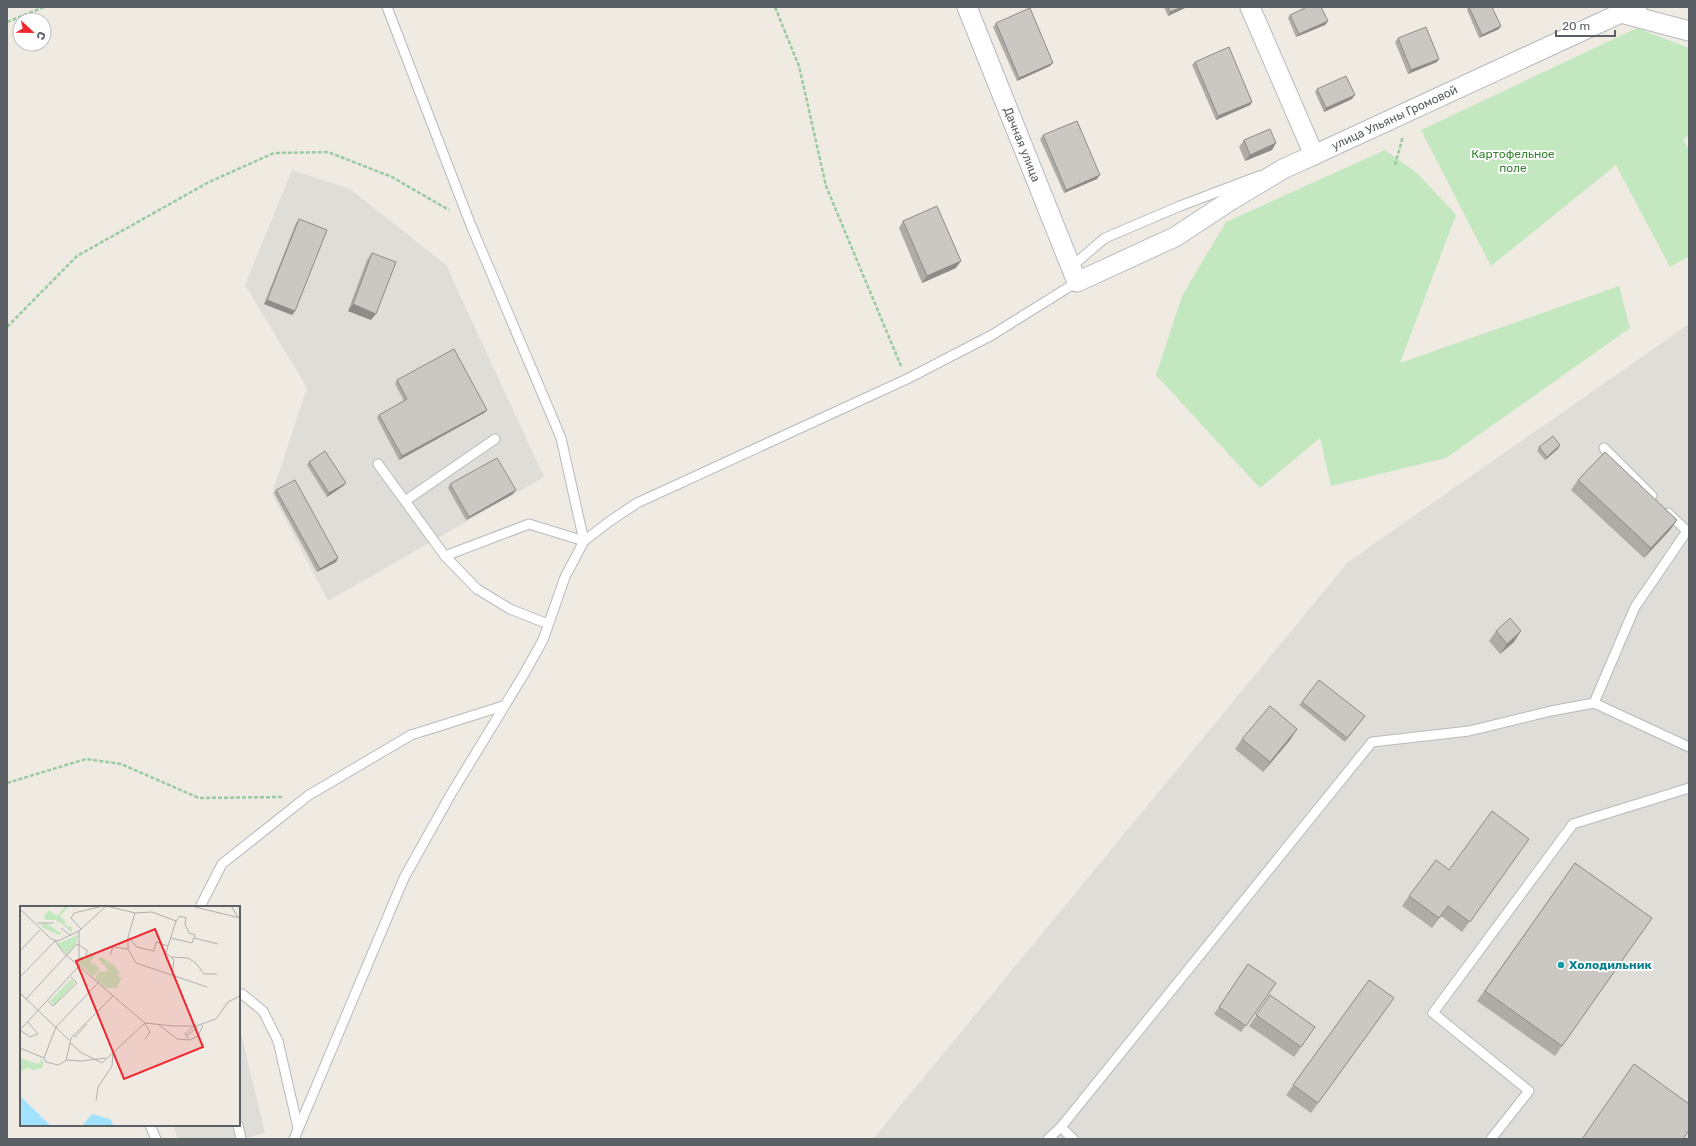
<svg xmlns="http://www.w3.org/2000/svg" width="1696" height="1146" viewBox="0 0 1696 1146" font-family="Rubik,sans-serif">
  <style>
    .industrial { fill: #dfddd7 }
    .green { fill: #c3e7be }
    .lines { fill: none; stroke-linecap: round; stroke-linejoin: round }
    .lane-casing { stroke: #b6babe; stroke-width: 11 }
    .street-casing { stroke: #b6babe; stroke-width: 21 }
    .path { stroke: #99cba1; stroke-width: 2.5; stroke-dasharray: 4 2; stroke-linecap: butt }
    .lane { stroke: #fff; stroke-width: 9 }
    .street { stroke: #fff; stroke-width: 19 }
    .wall { fill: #afaba7 }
    .shaded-wall { fill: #8e8b88 }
    .building { fill: #cbc7c2; stroke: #8e8b88 }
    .culture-dot { fill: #0f9aa8; stroke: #fff; stroke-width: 1.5 }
    .labels { text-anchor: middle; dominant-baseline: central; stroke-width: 4; stroke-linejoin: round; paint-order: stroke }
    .street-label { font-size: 12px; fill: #5b6064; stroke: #fff }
    .park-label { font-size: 12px; fill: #378531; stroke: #fff }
    .culture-label { font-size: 12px; font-weight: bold; fill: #0d838f; stroke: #fff; text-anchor: start }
    .inset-road { fill: none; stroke: #b0afac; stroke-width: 1 }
    .view { fill: #f02730; fill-opacity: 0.15; stroke: #f02730; stroke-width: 2 }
    .inset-edge { fill: none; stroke: #5b6064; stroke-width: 2 }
  </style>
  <rect width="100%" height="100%" fill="#efebe3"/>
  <g class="industrial">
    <path d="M 292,170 L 350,189 L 446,265 L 544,477 L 328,601 L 272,494 L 307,388 L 245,285 Z"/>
    <path d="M 1689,324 L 1689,1139 L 873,1139 L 1348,562 Z"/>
    <path d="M 240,1029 L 265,1133 L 241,1139 L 177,1139 L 174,1125 L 239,1125 Z"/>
  </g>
  <g class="green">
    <path d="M 1637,28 L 1689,48 L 1689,134 L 1683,140 L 1689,150 L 1689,256 L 1670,267 L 1616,165 L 1491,266 L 1421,130 Z"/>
    <path d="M 1385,150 L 1418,174 L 1456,215 L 1400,363 L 1619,286 L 1630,328 L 1446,458 L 1331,486 L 1320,438 L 1260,488 L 1156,375 L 1182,296 L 1226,222 Z"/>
  </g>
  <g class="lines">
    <g class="lane-casing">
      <g id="lane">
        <path d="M 387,7 L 470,223 L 561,438 L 584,541"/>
        <path d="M 1071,267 L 1105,238 L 1180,206 L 1259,176"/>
        <path d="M 1604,448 L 1652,496"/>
        <path d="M 378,464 L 445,556 L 529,524 L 584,541"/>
        <path d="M 405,501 L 495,439"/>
        <path d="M 1668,513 L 1687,531 L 1635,607 L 1594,703 L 1689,747"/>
        <path d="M 445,556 L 477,589 L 510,609 L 548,624"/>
        <path d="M 200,907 L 222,864 L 309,795 L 411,735 L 503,706"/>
        <path d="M 239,994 L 242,994 L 263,1011 L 278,1041 L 298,1128"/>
        <path d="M 150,1125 L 156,1139"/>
        <path d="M 238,1125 L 241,1139"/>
        <path d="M 1061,1127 L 1073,1139"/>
        <path d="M 294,1139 L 404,878 L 451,794 L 524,674 L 543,640 L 565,577 L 584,541 L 610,521 L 637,503 L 907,379 L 992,335 L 1077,282"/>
        <path d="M 1048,1139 L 1061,1127 L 1372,742 L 1469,731 L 1551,711 L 1594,703"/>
        <path d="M 1491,1139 L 1529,1091 L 1433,1013 L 1573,824 L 1689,788"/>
      </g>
    </g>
    <g class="street-casing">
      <g id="street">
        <path id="s1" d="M 967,7 L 1077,282 L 1175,237 L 1228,202 L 1283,169 L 1314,155"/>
        <path id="s2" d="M 1250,7 L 1314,155 L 1621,13 L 1637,7"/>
        <path d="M 1618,11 L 1621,13 L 1689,31"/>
      </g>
    </g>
    <g class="path">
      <path d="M 775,7 L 799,66 L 826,186 L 901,366"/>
      <path d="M 7,22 L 44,7"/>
      <path d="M 1395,165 L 1403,136"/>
      <path d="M 7,327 L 77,256 L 209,182 L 274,153 L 328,152 L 392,177 L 449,210"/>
      <path d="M 7,783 L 86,759 L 121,764 L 199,798 L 282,797"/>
    </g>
    <use href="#lane" class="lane"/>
    <use href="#street" class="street"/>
  </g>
  <g class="wall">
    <path d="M 1164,7 L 1187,7 L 1168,16 Z"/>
    <path d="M 1468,7 L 1492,7 L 1499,29 L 1479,38 L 1467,10 Z"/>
    <path d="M 1290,15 L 1328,21 L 1325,25 L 1296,37 L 1288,18 Z"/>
    <path d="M 996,23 L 1050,66 L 1017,81 L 993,27 Z"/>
    <path d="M 1398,38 L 1439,59 L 1437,62 L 1408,74 L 1395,42 Z"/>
    <path d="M 1195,62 L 1252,102 L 1250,105 L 1216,120 L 1192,65 Z"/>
    <path d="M 1317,89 L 1352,99 L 1324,112 L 1315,92 Z"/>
    <path d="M 1043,135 L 1097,179 L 1064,193 L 1040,139 Z"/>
    <path d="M 1244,140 L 1276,143 L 1272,150 L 1245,161 L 1239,147 Z"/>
    <path d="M 299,219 L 295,311 L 292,315 L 264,304 L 296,223 Z"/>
    <path d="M 903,221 L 956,268 L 922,283 L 899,228 Z"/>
    <path d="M 372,253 L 371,320 L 348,311 L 367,260 Z"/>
    <path d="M 397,380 L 487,410 L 484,413 L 399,460 L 377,418 L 379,415 L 404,401 L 395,384 Z"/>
    <path d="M 1539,447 L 1558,449 L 1545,460 L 1537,451 Z"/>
    <path d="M 309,462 L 346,483 L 343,486 L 327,497 L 307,465 Z"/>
    <path d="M 1578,480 L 1677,520 L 1670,530 L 1644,558 L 1571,490 Z"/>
    <path d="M 450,484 L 513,494 L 466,520 L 448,488 Z"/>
    <path d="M 276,490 L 338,558 L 336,562 L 317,572 L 274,493 Z"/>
    <path d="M 1496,631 L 1514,642 L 1500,654 L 1489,641 Z"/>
    <path d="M 1302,702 L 1365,716 L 1345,742 L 1299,705 Z"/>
    <path d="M 1297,729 L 1290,740 L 1263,772 L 1235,749 L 1242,739 Z"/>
    <path d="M 1529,839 L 1462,932 L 1441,916 L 1432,928 L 1402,906 L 1409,896 L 1449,870 Z"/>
    <path d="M 1575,863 L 1652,918 L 1555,1056 L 1477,1001 Z"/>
    <path d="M 1248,964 L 1276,983 L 1241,1032 L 1214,1014 Z"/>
    <path d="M 1369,980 L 1394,998 L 1311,1113 L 1286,1095 Z"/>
    <path d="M 1270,995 L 1315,1027 L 1294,1057 L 1249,1026 Z"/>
  </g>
  <g class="shaded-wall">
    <path d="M 1182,7 L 1187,7 L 1168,16 L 1170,12 Z"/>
    <path d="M 1328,21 L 1325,25 L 1296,37 L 1299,34 Z"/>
    <path d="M 1501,26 L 1499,29 L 1479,38 L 1482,35 Z"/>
    <path d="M 1439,59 L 1437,62 L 1408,74 L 1411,70 Z"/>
    <path d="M 1053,63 L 1050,66 L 1017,81 L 1019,78 Z"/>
    <path d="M 1355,95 L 1352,99 L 1324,112 L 1326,108 Z"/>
    <path d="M 1252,102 L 1250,105 L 1216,120 L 1218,116 Z"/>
    <path d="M 1276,143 L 1272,150 L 1245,161 L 1250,155 Z"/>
    <path d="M 1100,175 L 1097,179 L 1064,193 L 1066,190 Z"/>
    <path d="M 961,261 L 956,268 L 922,283 L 927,276 Z"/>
    <path d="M 267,300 L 295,311 L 292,315 L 264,304 Z"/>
    <path d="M 353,304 L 376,314 L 371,320 L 348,311 Z"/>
    <path d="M 487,410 L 484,413 L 399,460 L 402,456 Z"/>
    <path d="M 1560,445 L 1558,449 L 1545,460 L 1547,457 Z"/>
    <path d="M 346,483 L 343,486 L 327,497 L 329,493 Z"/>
    <path d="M 516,490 L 513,494 L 466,520 L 469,517 Z"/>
    <path d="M 1677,520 L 1670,530 L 1644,558 L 1651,548 Z"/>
    <path d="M 338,558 L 336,562 L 317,572 L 320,569 Z"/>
    <path d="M 1521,631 L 1514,642 L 1500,654 L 1507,644 Z"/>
    <path d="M 1297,729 L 1290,740 L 1263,772 L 1270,762 Z"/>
  </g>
  <g class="building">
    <path d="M 1168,7 L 1182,7 L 1170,12 Z"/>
    <path d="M 1307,7 L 1321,7 L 1328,21 L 1299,34 L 1290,15 Z"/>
    <path d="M 1469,7 L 1492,7 L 1501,26 L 1482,35 Z"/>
    <path d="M 1030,8 L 1053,63 L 1019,78 L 996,23 Z"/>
    <path d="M 1426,27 L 1439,59 L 1411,70 L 1398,38 Z"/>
    <path d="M 1229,47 L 1252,102 L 1218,116 L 1195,62 Z"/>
    <path d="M 1346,76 L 1355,95 L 1326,108 L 1317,89 Z"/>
    <path d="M 1077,121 L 1100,175 L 1066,190 L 1043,135 Z"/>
    <path d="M 1270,129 L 1276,143 L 1250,155 L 1244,140 Z"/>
    <path d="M 937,206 L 961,261 L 927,276 L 903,221 Z"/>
    <path d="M 299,219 L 327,230 L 295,311 L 267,300 Z"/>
    <path d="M 372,253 L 396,262 L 376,314 L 353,304 Z"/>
    <path d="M 454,349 L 487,410 L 402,456 L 379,415 L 407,399 L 397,380 Z"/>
    <path d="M 1553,436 L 1560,445 L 1547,457 L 1539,447 Z"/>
    <path d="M 325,451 L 346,483 L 329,493 L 309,462 Z"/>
    <path d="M 1605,452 L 1677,520 L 1651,548 L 1578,480 Z"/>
    <path d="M 497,458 L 516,490 L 469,517 L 450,484 Z"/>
    <path d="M 295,480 L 338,558 L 320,569 L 276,490 Z"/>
    <path d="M 1510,618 L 1521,631 L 1507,644 L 1496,631 Z"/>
    <path d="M 1319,680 L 1365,716 L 1347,738 L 1302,702 Z"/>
    <path d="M 1270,706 L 1297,729 L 1270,762 L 1242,739 Z"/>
    <path d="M 1492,811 L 1529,839 L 1470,922 L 1448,906 L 1439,918 L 1409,896 L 1436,860 L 1449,870 Z"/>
    <path d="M 1575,863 L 1652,918 L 1562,1046 L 1485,991 Z"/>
    <path d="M 1248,964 L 1276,983 L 1246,1026 L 1219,1007 Z"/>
    <path d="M 1369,980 L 1394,998 L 1318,1103 L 1293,1085 Z"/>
    <path d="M 1270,995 L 1315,1027 L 1301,1047 L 1256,1015 Z"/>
    <path d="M 1634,1064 L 1689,1104 L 1689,1130 L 1683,1139 L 1582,1139 Z"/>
  </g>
  <circle class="culture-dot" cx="1561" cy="965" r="4"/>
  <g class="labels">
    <g class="street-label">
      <text stroke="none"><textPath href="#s2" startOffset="250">улица Ульяны Громовой</textPath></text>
      <text stroke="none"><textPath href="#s1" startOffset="148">Дачная улица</textPath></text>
    </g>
    <g class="park-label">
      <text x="1513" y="154">Картофельное<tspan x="1513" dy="14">поле</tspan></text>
    </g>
    <g class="culture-label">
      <text x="1569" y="965">Холодильник</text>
    </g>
  </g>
  <g transform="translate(20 906)">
    <rect width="220" height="220" fill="#efebe3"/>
    <path d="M 46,0 L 49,0 L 40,10 L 46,16 L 44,19 L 52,21 L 52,27 L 41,17 L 36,16 L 37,14 L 25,14 L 24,10 L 29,4 L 37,10 ZM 26,17 L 39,26 L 42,26 L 39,29 L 23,22 L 21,18 ZM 58,29 L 56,38 L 47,48 L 37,38 ZM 71,46 L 75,50 L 70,56 L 80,62 L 73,71 L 60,59 L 60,50 L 66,52 ZM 81,51 L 95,60 L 100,67 L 97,69 L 102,72 L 97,82 L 85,82 L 75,73 L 78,66 L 89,65 L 78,53 ZM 51,73 L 55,77 L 34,99 L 30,95 ZM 0,152 L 19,158 L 21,152 L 24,157 L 22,162 L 13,164 L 7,162 L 0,166 Z" fill="#c3e7be"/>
    <path d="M 0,190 L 31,220 L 0,220 ZM 72,208 L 90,213 L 94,220 L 62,220 Z" fill="#a2e2ff"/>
    <path class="inset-road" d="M 86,0 L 115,7 L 132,6 L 156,15 L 148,40 L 136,36 L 134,45 L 117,41 L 108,31 L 115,7M 171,0 L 220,12M 211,0 L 218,11M 0,3 L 31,33 L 38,35 L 59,25 L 86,0M 156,15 L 160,10 L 166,12 L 165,18 L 169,27 L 175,29 L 174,32M 17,17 L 34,17M 41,22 L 51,30M 61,23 L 51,12 L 54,7 L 83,0M 59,25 L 59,60M 151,32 L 172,37 L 174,32 L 198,38M 148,40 L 146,47 L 154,54 L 152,68M 108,43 L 116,57 L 187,81M 0,45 L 20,24M 90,49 L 93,41 L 108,43 L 108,31M 151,51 L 168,52 L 176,57 L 184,68 L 197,68M 0,71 L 35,35 L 44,47 L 78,77 L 36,121 L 24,152M 78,77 L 125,117 L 153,120 L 176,120 L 196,113 L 208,96 L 220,90M 0,87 L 49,134M 6,93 L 57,38 L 67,44 L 66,50M 28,95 L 33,100 L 57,77 L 51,71M 125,118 L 130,126 L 125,133M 138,118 L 157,133 L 170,134 L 178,130 L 183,119M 0,124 L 59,60M 0,124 L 10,131 L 18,128 L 8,116M 53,129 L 55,131 L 67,118M 166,130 L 178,121M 169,133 L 165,128 L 173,121M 50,137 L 62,147 L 82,157 L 125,117M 0,142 L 24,152M 24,152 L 26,156 L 38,159 L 47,154 L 61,155 L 86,152M 46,155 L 51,132 L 93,90M 76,195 L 78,181 L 92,160 L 93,146"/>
    <path class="view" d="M 135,23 L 183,141 L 104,173 L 56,55 Z"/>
    <rect width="220" height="220" class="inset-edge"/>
  </g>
  <rect width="1696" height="1146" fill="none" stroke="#5b6064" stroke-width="16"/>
  <g transform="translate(32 32) rotate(112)"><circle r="19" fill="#ffffff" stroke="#bdbfc1"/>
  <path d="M0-3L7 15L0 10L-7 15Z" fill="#f02730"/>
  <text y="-6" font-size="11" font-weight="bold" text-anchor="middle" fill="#5b6064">С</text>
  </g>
  <path d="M1556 30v6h59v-6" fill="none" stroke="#5b6064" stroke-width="2"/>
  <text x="1562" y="30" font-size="12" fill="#5b6064" stroke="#ffffff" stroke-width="3" paint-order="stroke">20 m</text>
</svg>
